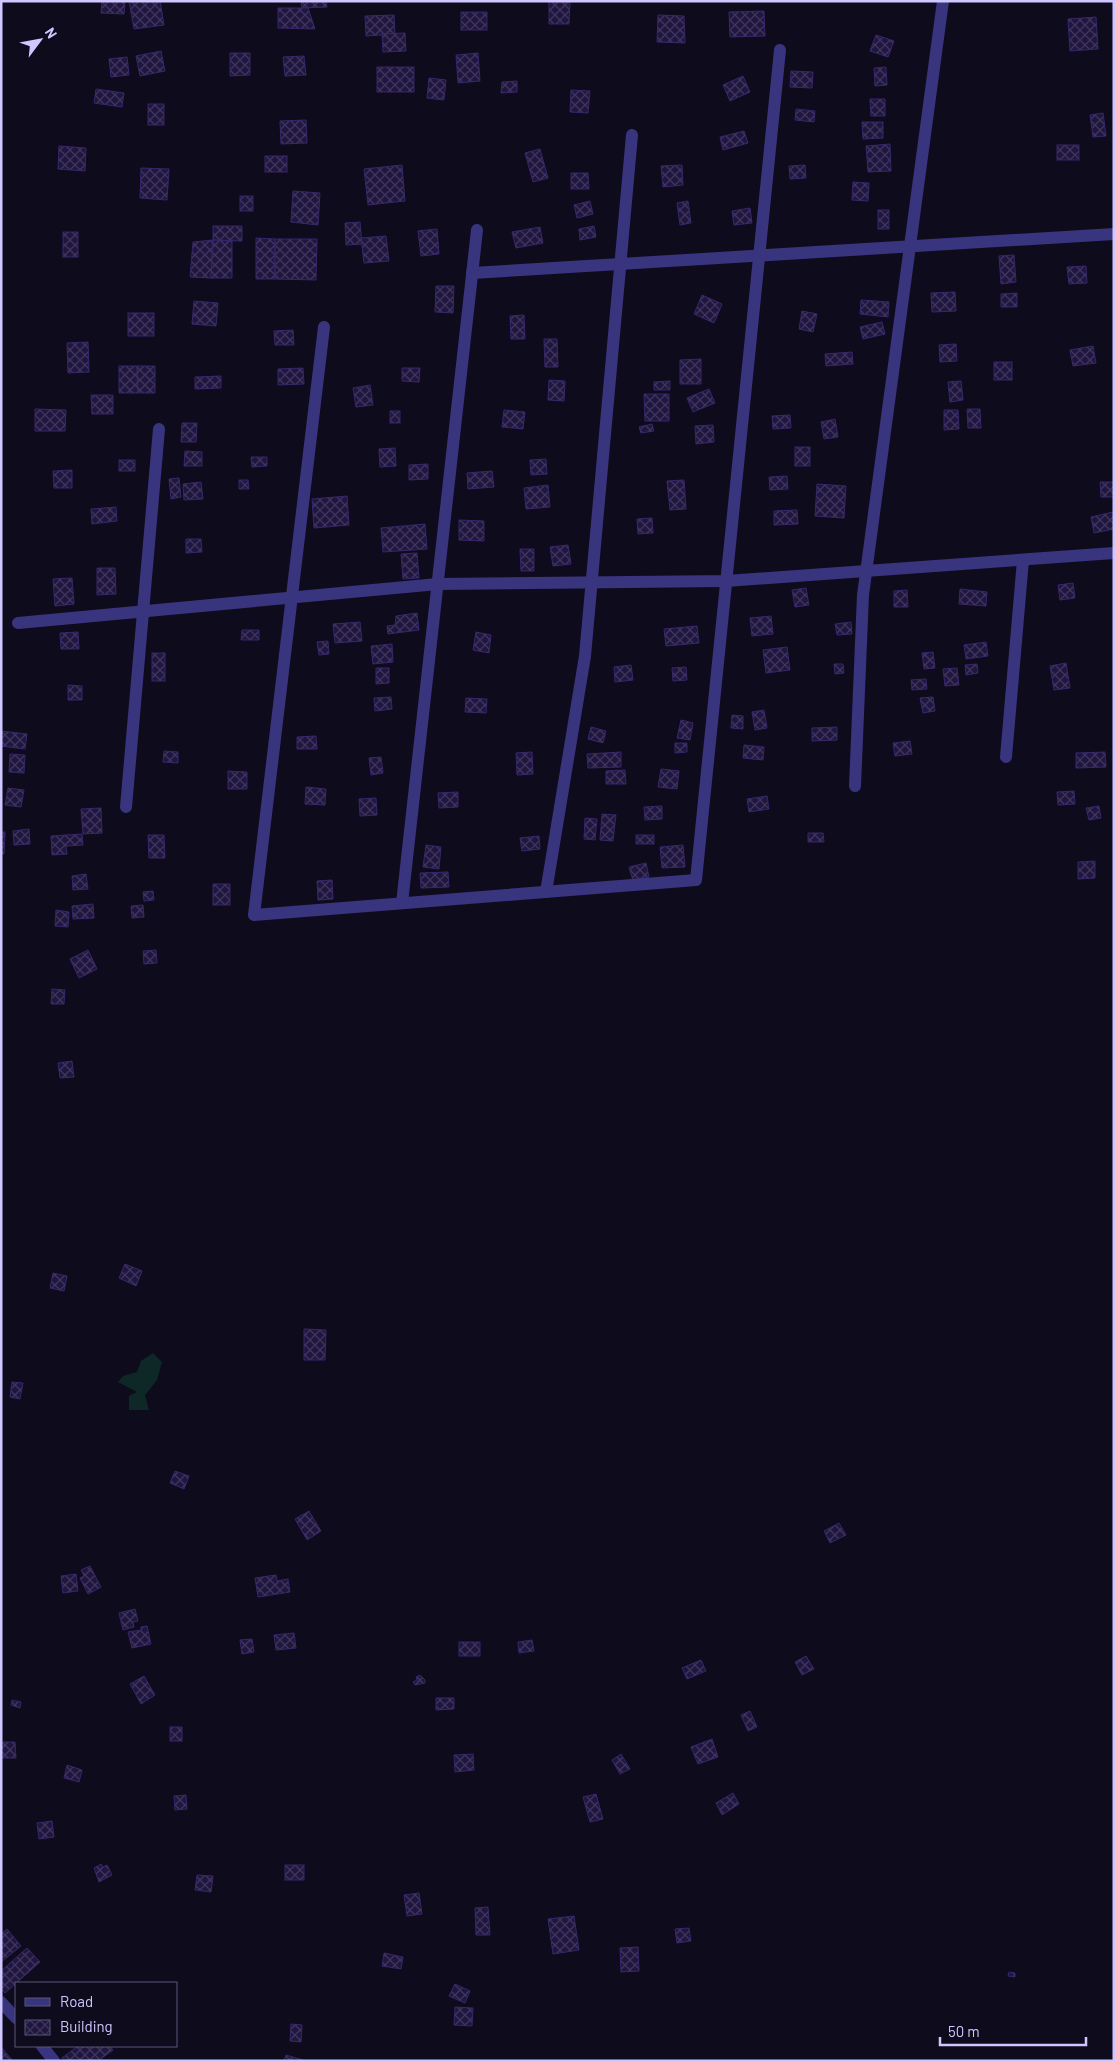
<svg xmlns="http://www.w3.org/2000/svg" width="1115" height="2062" viewBox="0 0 1115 2062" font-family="Barlow,sans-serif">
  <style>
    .grass { fill: #0e2727 }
    .building { fill: url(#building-cross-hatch); stroke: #37276c }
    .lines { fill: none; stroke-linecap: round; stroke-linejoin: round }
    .street { stroke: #39347e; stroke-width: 12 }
  </style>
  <defs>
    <pattern id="building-cross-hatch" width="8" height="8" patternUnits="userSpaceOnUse" patternTransform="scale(1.25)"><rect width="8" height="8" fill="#20163f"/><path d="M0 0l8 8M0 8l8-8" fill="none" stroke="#3f365c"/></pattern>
  </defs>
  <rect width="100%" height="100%" fill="#0e0b1d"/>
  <path class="grass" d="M 153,1353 L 162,1362 L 157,1380 L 145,1395 L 149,1410 L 129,1410 L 129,1396 L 137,1392 L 118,1382 L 123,1376 L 137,1372 L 141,1361 Z"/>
  <g class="building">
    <path d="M 102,1 L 125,1 L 124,14 L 101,13 Z"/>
    <path d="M 129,1 L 160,1 L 164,25 L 134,29 Z"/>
    <path d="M 301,1 L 326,1 L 327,7 L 302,8 Z"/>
    <path d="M 549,1 L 570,1 L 569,24 L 549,24 Z"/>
    <path d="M 278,8 L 308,8 L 315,29 L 278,28 Z"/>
    <path d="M 764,11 L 765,36 L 730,37 L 729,12 Z"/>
    <rect x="461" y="12" width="26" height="18"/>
    <path d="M 394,15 L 395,34 L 366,36 L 365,16 Z"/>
    <path d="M 658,15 L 684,16 L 685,43 L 657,42 Z"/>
    <path d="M 1096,17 L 1098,49 L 1070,51 L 1068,19 Z"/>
    <path d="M 405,33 L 406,51 L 383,52 L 382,34 Z"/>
    <path d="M 876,35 L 894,41 L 888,57 L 870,51 Z"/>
    <path d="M 161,51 L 165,71 L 140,76 L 136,56 Z"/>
    <path d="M 230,53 L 250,53 L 250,75 L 230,76 Z"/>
    <path d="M 478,53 L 480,81 L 458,83 L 456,55 Z"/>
    <path d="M 304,56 L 306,75 L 285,76 L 283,57 Z"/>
    <path d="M 127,57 L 129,75 L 111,77 L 109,59 Z"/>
    <rect x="377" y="67" width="37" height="25"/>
    <path d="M 886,67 L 887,85 L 875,86 L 874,68 Z"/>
    <path d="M 791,71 L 813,72 L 812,88 L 790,87 Z"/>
    <path d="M 743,76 L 750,92 L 730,101 L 723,85 Z"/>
    <path d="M 429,78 L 446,80 L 444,100 L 427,98 Z"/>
    <path d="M 517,81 L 517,92 L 501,93 L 502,82 Z"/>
    <path d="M 96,89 L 124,93 L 122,107 L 94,103 Z"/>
    <path d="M 571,90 L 590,91 L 588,113 L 570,112 Z"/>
    <path d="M 870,99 L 885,99 L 885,116 L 871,116 Z"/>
    <rect x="148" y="104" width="16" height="21"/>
    <path d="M 796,109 L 815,111 L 814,122 L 795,120 Z"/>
    <path d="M 1103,113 L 1106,136 L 1093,137 L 1090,115 Z"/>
    <path d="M 306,120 L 307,143 L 281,144 L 280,121 Z"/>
    <path d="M 862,122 L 883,122 L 883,138 L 863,139 Z"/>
    <path d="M 744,131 L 748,143 L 723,150 L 720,137 Z"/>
    <path d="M 890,144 L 891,171 L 868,172 L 866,146 Z"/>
    <rect x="1057" y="145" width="22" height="15"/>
    <path d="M 59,146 L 86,148 L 85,171 L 58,169 Z"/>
    <path d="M 540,149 L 548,178 L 533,182 L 525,153 Z"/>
    <rect x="265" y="156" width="22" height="16"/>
    <path d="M 402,165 L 405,201 L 368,205 L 364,169 Z"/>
    <path d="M 682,165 L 683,185 L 663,187 L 661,166 Z"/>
    <path d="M 805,165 L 806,178 L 790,179 L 789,166 Z"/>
    <path d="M 141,168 L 169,169 L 167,200 L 140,198 Z"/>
    <path d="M 571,173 L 588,173 L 589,189 L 571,189 Z"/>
    <path d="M 853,182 L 869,183 L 868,201 L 852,200 Z"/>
    <path d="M 293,191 L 320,193 L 318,225 L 291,222 Z"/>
    <rect x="240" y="196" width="13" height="15"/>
    <path d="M 590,201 L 593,214 L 577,218 L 574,205 Z"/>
    <path d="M 688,201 L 691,223 L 680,225 L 677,203 Z"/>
    <path d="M 750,208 L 752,223 L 734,225 L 732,211 Z"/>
    <rect x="878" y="210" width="11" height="19"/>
    <path d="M 360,222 L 362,244 L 346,245 L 345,223 Z"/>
    <path d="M 213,226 L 242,226 L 242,241 L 213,240 Z"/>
    <path d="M 594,226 L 596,237 L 580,240 L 579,229 Z"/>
    <path d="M 540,227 L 543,243 L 516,248 L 512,232 Z"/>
    <path d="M 437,229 L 439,254 L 421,256 L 418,231 Z"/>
    <rect x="63" y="232" width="15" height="25"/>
    <path d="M 386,236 L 389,261 L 364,263 L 361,238 Z"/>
    <path d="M 256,238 L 275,239 L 275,279 L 256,279 Z"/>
    <path d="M 275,239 L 317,239 L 316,280 L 275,279 Z"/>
    <path d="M 213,240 L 211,278 L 190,277 L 193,242 Z"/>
    <path d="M 213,240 L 232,241 L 232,278 L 211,278 Z"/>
    <path d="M 1014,255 L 1016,282 L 1001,284 L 999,256 Z"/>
    <path d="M 1086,266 L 1087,283 L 1069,284 L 1067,267 Z"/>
    <path d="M 436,286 L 454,286 L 453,313 L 435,312 Z"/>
    <path d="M 955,292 L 956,311 L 932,312 L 931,293 Z"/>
    <path d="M 1017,293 L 1017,307 L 1001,307 L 1001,294 Z"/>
    <path d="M 702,295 L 722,304 L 714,323 L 694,314 Z"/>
    <path d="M 861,300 L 889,302 L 888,317 L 860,314 Z"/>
    <path d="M 194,301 L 218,303 L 216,326 L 192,324 Z"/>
    <path d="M 802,311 L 817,314 L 813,332 L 799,329 Z"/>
    <rect x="128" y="313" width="26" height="23"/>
    <path d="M 524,315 L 525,339 L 511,339 L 510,316 Z"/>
    <path d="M 882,322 L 885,334 L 863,339 L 860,327 Z"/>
    <path d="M 293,330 L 294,345 L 275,345 L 274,331 Z"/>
    <path d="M 544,339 L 557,339 L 558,367 L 545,367 Z"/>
    <path d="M 88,342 L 89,372 L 68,373 L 67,343 Z"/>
    <path d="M 956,344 L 957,361 L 940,362 L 939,345 Z"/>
    <path d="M 1093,346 L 1096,363 L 1073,366 L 1070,350 Z"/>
    <path d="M 852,352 L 853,364 L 826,366 L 825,354 Z"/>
    <path d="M 701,359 L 701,384 L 680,384 L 680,360 Z"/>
    <rect x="994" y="362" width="18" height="18"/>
    <path d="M 119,366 L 137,366 L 138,393 L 119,393 Z"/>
    <path d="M 137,366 L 155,366 L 155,393 L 138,393 Z"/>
    <path d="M 303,368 L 304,384 L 278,385 L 278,369 Z"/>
    <path d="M 402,368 L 420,368 L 419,382 L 402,381 Z"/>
    <path d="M 221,376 L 221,388 L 195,389 L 195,377 Z"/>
    <path d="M 549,380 L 565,381 L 564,401 L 548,400 Z"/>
    <path d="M 670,381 L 670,390 L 654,390 L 654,382 Z"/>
    <path d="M 961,381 L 963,400 L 950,402 L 948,382 Z"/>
    <path d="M 370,385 L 373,405 L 356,407 L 353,388 Z"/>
    <path d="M 709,389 L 715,403 L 693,412 L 687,398 Z"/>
    <path d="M 644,394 L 669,394 L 669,421 L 645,421 Z"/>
    <path d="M 91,395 L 113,395 L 113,414 L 92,414 Z"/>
    <path d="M 35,409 L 66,410 L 65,431 L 35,431 Z"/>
    <path d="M 967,409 L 980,409 L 981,428 L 968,428 Z"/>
    <path d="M 504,410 L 525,412 L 523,429 L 502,427 Z"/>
    <path d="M 944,410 L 958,410 L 959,429 L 944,430 Z"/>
    <rect x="390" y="411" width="10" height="12"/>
    <path d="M 790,415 L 791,428 L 773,429 L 772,416 Z"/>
    <path d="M 835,419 L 838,437 L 824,439 L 821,422 Z"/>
    <path d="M 182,423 L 197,423 L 196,442 L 181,442 Z"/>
    <path d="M 652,424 L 654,431 L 641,433 L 639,427 Z"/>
    <path d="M 713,425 L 714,442 L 696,444 L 695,426 Z"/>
    <rect x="795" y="447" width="15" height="19"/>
    <path d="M 395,448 L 396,466 L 380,467 L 379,449 Z"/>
    <path d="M 185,451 L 202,452 L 202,466 L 184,466 Z"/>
    <path d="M 251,457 L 267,457 L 267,466 L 252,467 Z"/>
    <path d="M 546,459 L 547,474 L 531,475 L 530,460 Z"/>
    <rect x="119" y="460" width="16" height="11"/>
    <path d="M 428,464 L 428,479 L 409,480 L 409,465 Z"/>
    <path d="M 72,470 L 72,488 L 54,488 L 53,471 Z"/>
    <path d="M 492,471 L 494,487 L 468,489 L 467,473 Z"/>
    <path d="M 787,476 L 788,489 L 770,490 L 769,477 Z"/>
    <path d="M 179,478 L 181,497 L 171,499 L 169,479 Z"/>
    <path d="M 239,480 L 248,480 L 249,489 L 239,489 Z"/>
    <path d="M 684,480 L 686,509 L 670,510 L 667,481 Z"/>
    <path d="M 201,482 L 203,499 L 184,500 L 183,484 Z"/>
    <path d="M 1100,482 L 1114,482 L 1114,497 L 1101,497 Z"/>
    <path d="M 817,484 L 846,486 L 844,518 L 815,516 Z"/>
    <path d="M 548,485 L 550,507 L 526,509 L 524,488 Z"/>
    <path d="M 347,496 L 349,525 L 314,528 L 312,499 Z"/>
    <path d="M 116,507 L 117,521 L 92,524 L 91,509 Z"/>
    <path d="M 797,510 L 798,524 L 774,525 L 774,511 Z"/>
    <path d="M 1113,512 L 1114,529 L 1094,533 L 1091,517 Z"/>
    <path d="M 652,518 L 653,533 L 638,534 L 637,519 Z"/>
    <path d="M 459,520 L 484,521 L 484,541 L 459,540 Z"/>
    <path d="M 425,524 L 427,549 L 383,552 L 381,528 Z"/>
    <path d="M 186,539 L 201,539 L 202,552 L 186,553 Z"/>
    <path d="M 568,545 L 571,564 L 553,566 L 550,547 Z"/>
    <path d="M 520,549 L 534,549 L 534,571 L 521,571 Z"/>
    <path d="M 417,553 L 419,578 L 403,579 L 401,554 Z"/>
    <path d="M 97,568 L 115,568 L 116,594 L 97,595 Z"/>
    <path d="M 72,578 L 74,604 L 55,606 L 53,579 Z"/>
    <path d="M 1073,583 L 1075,598 L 1060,600 L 1058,585 Z"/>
    <path d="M 806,588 L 809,605 L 795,607 L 792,590 Z"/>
    <path d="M 960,589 L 987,592 L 986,606 L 959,604 Z"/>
    <path d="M 907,590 L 908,607 L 894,607 L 894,591 Z"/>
    <path d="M 417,613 L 419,630 L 388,634 L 387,626 L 395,625 L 396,616 Z"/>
    <path d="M 771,616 L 773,634 L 752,636 L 750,618 Z"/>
    <path d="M 360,622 L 362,641 L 335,643 L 333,624 Z"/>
    <path d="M 851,622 L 852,634 L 837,635 L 835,624 Z"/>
    <path d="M 697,626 L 699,643 L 666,646 L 664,629 Z"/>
    <path d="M 242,630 L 259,630 L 259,640 L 241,640 Z"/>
    <path d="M 78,632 L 79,649 L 61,649 L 60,633 Z"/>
    <path d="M 476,632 L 491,635 L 489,653 L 473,650 Z"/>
    <path d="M 328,641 L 329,654 L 319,655 L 317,642 Z"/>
    <path d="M 986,642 L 988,656 L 966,659 L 964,645 Z"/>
    <path d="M 392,644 L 393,662 L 373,664 L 371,646 Z"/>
    <path d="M 787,647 L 790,670 L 766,673 L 763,650 Z"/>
    <path d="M 933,652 L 935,668 L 924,669 L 922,653 Z"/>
    <rect x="152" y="653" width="13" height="28"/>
    <path d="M 1066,663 L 1070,688 L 1054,690 L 1050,666 Z"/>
    <path d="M 834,664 L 843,664 L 844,673 L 835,674 Z"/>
    <path d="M 977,664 L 978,673 L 966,675 L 965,665 Z"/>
    <path d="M 631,665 L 633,680 L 615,682 L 614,667 Z"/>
    <path d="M 686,667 L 687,680 L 673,681 L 672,668 Z"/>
    <path d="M 376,668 L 389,668 L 389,683 L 376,684 Z"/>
    <path d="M 957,668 L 959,685 L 945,686 L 943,669 Z"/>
    <path d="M 926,679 L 927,689 L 912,690 L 911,680 Z"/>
    <path d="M 68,685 L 82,686 L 82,700 L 68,700 Z"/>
    <path d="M 391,697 L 392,709 L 375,711 L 374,698 Z"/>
    <path d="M 933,697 L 935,711 L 923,713 L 920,698 Z"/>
    <path d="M 466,698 L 487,699 L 486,713 L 465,712 Z"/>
    <path d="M 764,710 L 767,728 L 755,730 L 752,712 Z"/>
    <path d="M 732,715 L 743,716 L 743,729 L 731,728 Z"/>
    <path d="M 681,720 L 693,723 L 690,740 L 677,738 Z"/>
    <path d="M 591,727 L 606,731 L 603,743 L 588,739 Z"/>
    <path d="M 837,727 L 837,740 L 812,741 L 812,728 Z"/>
    <path d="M 1,731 L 27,734 L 25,749 L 1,746 Z"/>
    <path d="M 316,736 L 317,749 L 297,749 L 297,737 Z"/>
    <path d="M 910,741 L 912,754 L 895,756 L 893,743 Z"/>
    <path d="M 675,743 L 687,743 L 687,752 L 675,753 Z"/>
    <path d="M 744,745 L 764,747 L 763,760 L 743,758 Z"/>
    <path d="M 164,751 L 178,752 L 178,763 L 163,762 Z"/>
    <path d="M 532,752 L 533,774 L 517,775 L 516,753 Z"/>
    <path d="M 621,752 L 621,767 L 588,768 L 587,754 Z"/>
    <path d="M 1105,752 L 1106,767 L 1076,768 L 1076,753 Z"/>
    <path d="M 10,754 L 25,755 L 24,773 L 9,772 Z"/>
    <path d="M 381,757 L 383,773 L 371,775 L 369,758 Z"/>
    <path d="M 661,769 L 679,771 L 677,789 L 658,787 Z"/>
    <path d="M 625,770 L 626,784 L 606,784 L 606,771 Z"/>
    <path d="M 228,771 L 247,772 L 247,789 L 228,789 Z"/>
    <path d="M 306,787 L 326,789 L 325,805 L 305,804 Z"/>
    <path d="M 8,788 L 24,790 L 21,807 L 5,805 Z"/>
    <path d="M 1074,791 L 1075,804 L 1058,805 L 1057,792 Z"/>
    <path d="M 458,792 L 458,807 L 439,808 L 438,793 Z"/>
    <path d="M 767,796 L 769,809 L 749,812 L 747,799 Z"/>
    <path d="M 376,798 L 377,815 L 360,816 L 359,799 Z"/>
    <path d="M 662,806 L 662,819 L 645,820 L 644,807 Z"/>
    <path d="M 1099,806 L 1101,818 L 1089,820 L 1086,808 Z"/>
    <path d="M 101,808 L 102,833 L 83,834 L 81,809 Z"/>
    <path d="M 602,814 L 616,815 L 613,841 L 600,840 Z"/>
    <path d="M 585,818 L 597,819 L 595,840 L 584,839 Z"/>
    <path d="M 29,829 L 30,844 L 14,845 L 13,831 Z"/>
    <path d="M 1,832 L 5,832 L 4,854 L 1,854 Z"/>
    <path d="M 808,833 L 823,833 L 824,842 L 808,842 Z"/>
    <path d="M 82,834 L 83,845 L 66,846 L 67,854 L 52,855 L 51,836 Z"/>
    <path d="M 148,835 L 164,835 L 165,858 L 149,858 Z"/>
    <rect x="636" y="835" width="18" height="9"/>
    <path d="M 539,836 L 540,849 L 522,851 L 520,838 Z"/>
    <path d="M 426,845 L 441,847 L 439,869 L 423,867 Z"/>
    <path d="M 683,845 L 685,867 L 662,868 L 660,847 Z"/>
    <path d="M 1095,861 L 1095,878 L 1078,879 L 1078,862 Z"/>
    <path d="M 646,863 L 649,877 L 633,881 L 629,867 Z"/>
    <path d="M 448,872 L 449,887 L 421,888 L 420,873 Z"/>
    <path d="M 86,874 L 88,889 L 73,890 L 72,876 Z"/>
    <path d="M 332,880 L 333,899 L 318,900 L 317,881 Z"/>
    <rect x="213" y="884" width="17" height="21"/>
    <path d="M 153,891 L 154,900 L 144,901 L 143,892 Z"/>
    <path d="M 93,904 L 94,918 L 73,919 L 72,906 Z"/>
    <path d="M 143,905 L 144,917 L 132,918 L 131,906 Z"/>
    <path d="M 56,910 L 69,912 L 68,927 L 55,926 Z"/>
    <path d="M 88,950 L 97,969 L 79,978 L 70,959 Z"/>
    <path d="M 156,950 L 157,963 L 144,964 L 143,951 Z"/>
    <path d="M 52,989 L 65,990 L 64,1004 L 51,1004 Z"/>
    <path d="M 72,1061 L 74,1077 L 60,1078 L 58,1063 Z"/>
    <path d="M 125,1264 L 142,1271 L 136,1286 L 119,1278 Z"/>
    <path d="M 53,1273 L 67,1276 L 64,1291 L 50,1288 Z"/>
    <path d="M 304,1329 L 326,1330 L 325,1360 L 304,1360 Z"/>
    <path d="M 12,1382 L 23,1383 L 20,1399 L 10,1397 Z"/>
    <path d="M 175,1471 L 189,1476 L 184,1489 L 170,1483 Z"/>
    <path d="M 309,1511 L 321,1531 L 307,1540 L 295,1519 Z"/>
    <path d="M 839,1523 L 846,1535 L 830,1543 L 824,1531 Z"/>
    <path d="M 90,1566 L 101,1587 L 88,1594 L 80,1578 L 84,1576 L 81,1570 Z"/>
    <path d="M 76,1574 L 78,1591 L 63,1593 L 61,1576 Z"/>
    <path d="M 276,1575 L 277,1581 L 288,1579 L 290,1592 L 258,1597 L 255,1578 Z"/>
    <path d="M 135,1609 L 138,1621 L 133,1622 L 134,1627 L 123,1630 L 119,1613 Z"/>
    <path d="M 147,1626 L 151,1644 L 132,1648 L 128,1632 L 141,1630 L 141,1627 Z"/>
    <path d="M 294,1633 L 296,1648 L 276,1650 L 274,1635 Z"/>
    <path d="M 252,1639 L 254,1652 L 242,1654 L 240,1640 Z"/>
    <path d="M 532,1640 L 534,1651 L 519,1653 L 518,1642 Z"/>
    <rect x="459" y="1642" width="21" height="14"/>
    <path d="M 806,1656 L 814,1669 L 802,1675 L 795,1662 Z"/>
    <path d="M 701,1660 L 706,1671 L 687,1679 L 682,1668 Z"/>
    <path d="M 420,1675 L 425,1680 L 425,1683 L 415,1685 L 413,1682 L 417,1680 L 416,1677 Z"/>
    <path d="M 144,1676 L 155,1695 L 141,1704 L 130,1684 Z"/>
    <path d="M 436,1698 L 454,1698 L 454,1709 L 436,1710 Z"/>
    <path d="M 12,1700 L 21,1702 L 20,1708 L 11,1705 Z"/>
    <path d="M 750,1711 L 757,1727 L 748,1731 L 741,1715 Z"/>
    <rect x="170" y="1727" width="12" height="14"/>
    <path d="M 712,1739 L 718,1757 L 698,1764 L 691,1747 Z"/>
    <path d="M 1,1742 L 15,1742 L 16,1758 L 1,1758 Z"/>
    <path d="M 473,1754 L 474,1770 L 455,1772 L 454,1755 Z"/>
    <path d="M 621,1754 L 630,1769 L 620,1774 L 612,1760 Z"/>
    <path d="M 67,1765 L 82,1770 L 79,1782 L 64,1778 Z"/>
    <path d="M 733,1793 L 739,1804 L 722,1815 L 716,1803 Z"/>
    <path d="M 596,1794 L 603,1819 L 590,1822 L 583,1797 Z"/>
    <path d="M 186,1795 L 187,1809 L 175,1810 L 174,1796 Z"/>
    <path d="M 52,1821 L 54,1837 L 39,1839 L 37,1823 Z"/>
    <path d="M 101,1864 L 103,1867 L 107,1865 L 112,1875 L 99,1882 L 94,1868 Z"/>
    <rect x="285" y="1865" width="19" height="15"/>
    <path d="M 197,1875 L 213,1876 L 211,1892 L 195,1890 Z"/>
    <path d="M 419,1893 L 422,1914 L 407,1916 L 404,1895 Z"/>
    <path d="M 488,1907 L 490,1935 L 476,1935 L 475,1908 Z"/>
    <path d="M 574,1916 L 579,1950 L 553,1954 L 548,1919 Z"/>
    <path d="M 689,1928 L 691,1941 L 677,1943 L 675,1929 Z"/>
    <path d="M 7,1929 L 21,1946 L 1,1962 L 1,1934 Z"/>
    <path d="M 638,1947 L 639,1971 L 621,1972 L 620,1948 Z"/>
    <path d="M 27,1948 L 40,1962 L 5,1993 L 1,1988 L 1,1971 Z"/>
    <path d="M 384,1953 L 403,1957 L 401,1969 L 382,1966 Z"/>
    <path d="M 1009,1972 L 1015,1973 L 1015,1977 L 1008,1976 Z"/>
    <path d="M 455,1984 L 470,1991 L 465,2003 L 449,1996 Z"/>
    <path d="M 455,2007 L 473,2008 L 472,2026 L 454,2025 Z"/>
    <path d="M 291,2024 L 302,2025 L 301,2042 L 290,2041 Z"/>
    <path d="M 78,2046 L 110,2046 L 113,2050 L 98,2061 L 64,2061 L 62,2058 Z"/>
    <path d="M 2,2048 L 13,2061 L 1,2061 Z"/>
    <path d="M 286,2055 L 303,2060 L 302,2061 L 284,2061 Z"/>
  </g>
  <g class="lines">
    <g class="street">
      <path d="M 472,273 L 1114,234"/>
      <path d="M 324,327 L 254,915 L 696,880 L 780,50"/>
      <path d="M 18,623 L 438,584 L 726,581 L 1114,553"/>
      <path d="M 1006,757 L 1023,560"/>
      <path d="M 855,786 L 863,595 L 943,1"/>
      <path d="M 126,807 L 159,429"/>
      <path d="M 546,892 L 585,656 L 632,135"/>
      <path d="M 402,903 L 477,230"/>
      <path d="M 1,2002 L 16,2018"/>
      <path d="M 42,2046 L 54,2061"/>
    </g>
  </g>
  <rect width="1115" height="2062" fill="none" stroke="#cfc7ff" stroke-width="5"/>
  <rect x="15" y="1982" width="162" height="65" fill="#0e0b1d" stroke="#5b5677"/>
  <rect x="25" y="1998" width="25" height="8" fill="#39347e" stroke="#5b5677"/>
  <text x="60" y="2007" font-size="15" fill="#cfc7ff">Road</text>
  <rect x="25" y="2020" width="25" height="15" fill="url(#building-cross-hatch)" stroke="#5b5677"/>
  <text x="60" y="2032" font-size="15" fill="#cfc7ff">Building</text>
  <g transform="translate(40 40) rotate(58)" stroke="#0e0b1d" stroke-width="4" paint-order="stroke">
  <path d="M0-4L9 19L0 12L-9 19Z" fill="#cfc7ff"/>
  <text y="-8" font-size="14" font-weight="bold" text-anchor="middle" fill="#cfc7ff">N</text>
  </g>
  <path d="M940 2037v8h146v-8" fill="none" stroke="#cfc7ff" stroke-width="2.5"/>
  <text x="948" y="2037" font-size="15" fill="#cfc7ff" stroke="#0e0b1d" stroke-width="4" paint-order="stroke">50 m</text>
</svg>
